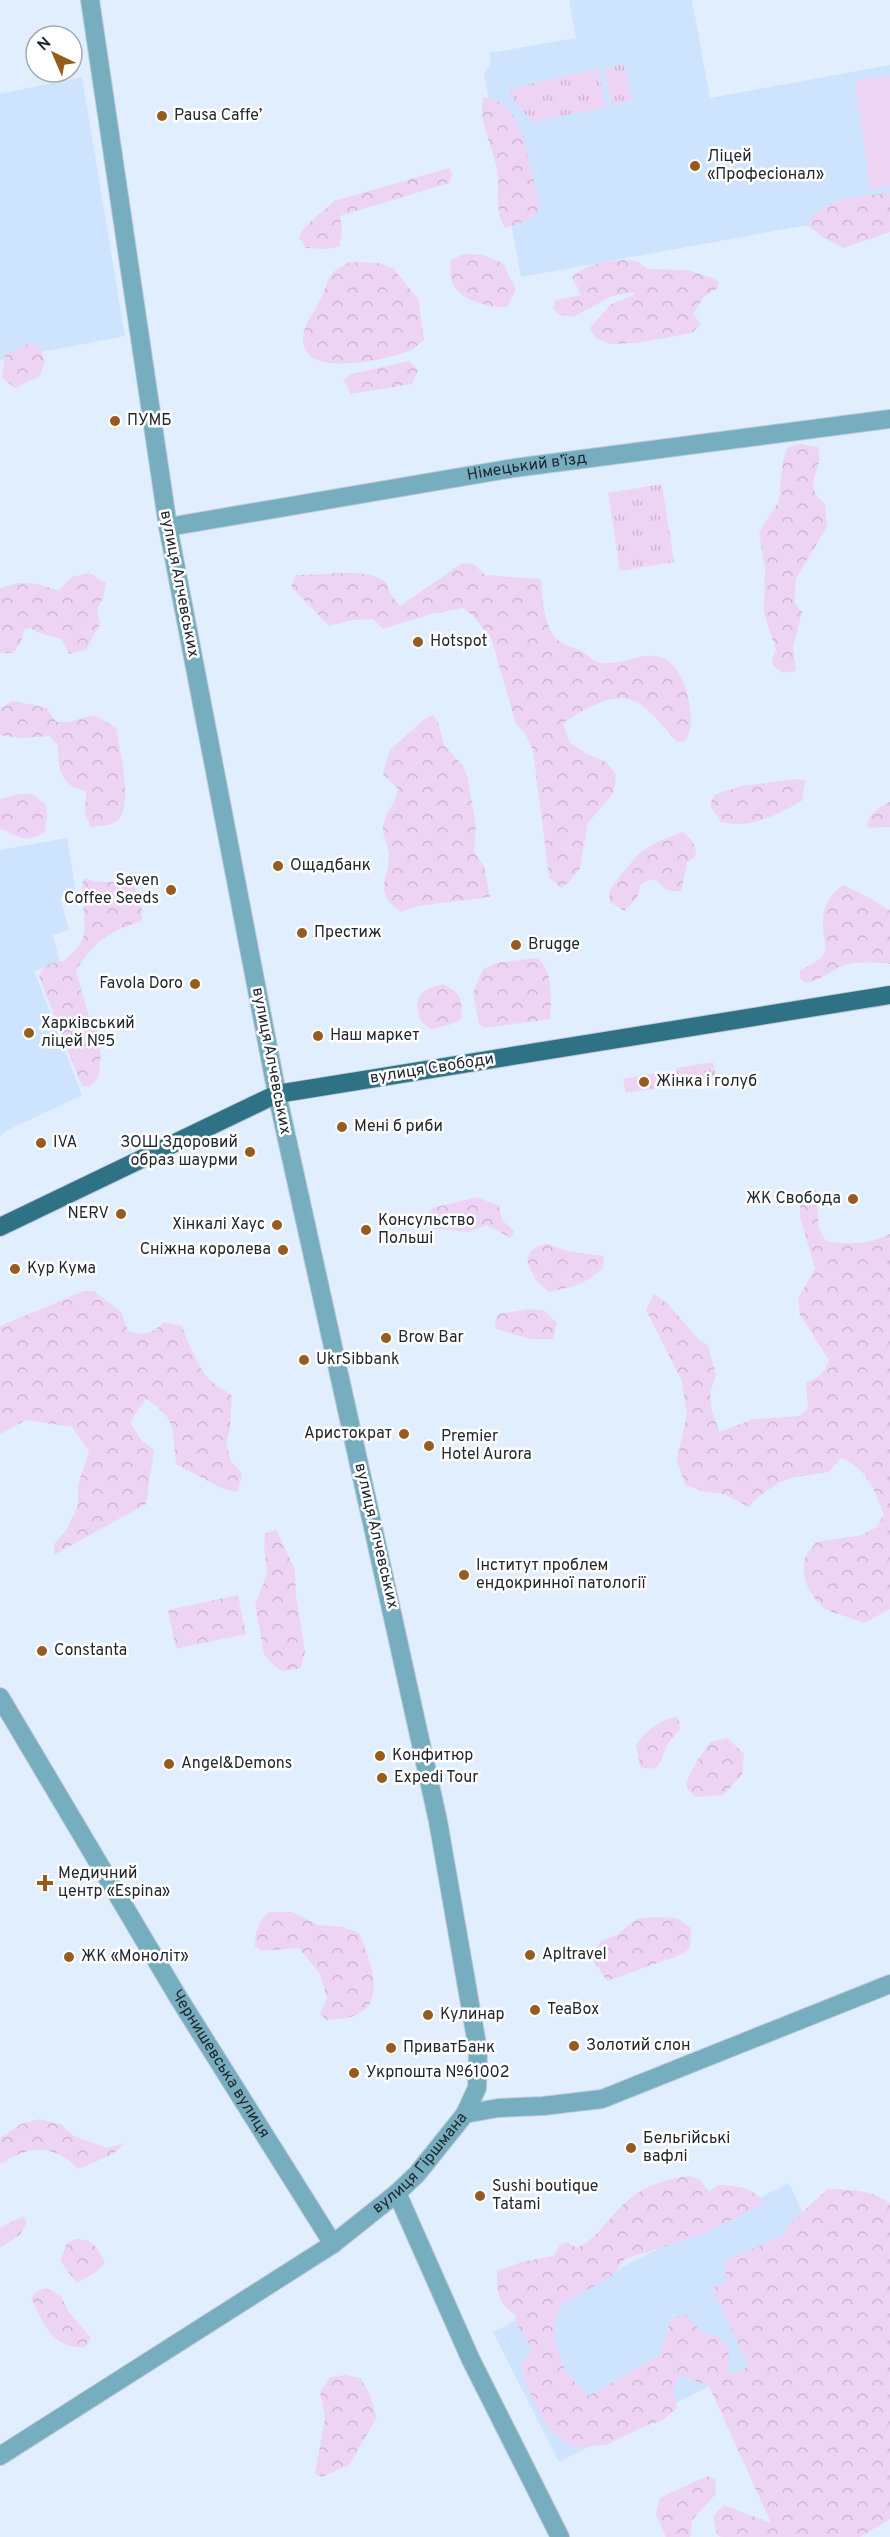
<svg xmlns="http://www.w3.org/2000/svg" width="890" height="2537" viewBox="0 0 890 2537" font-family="Overpass,sans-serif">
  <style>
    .built { fill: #cee3fd }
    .grass { fill: url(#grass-tufts) }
    .forest { fill: url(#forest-crowns) }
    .pitch { fill: #eed4f4 }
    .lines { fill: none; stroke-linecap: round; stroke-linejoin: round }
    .minor-casing { stroke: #bfcad9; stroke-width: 20 }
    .major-casing { stroke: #bfcad9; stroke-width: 20 }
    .minor { stroke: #76aec0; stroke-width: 18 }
    .major { stroke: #307285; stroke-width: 18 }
    .poi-dot { fill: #985b1f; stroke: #fff; stroke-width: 2 }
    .labels { text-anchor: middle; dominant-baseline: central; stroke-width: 5; stroke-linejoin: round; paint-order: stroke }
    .poi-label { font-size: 16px; fill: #22282f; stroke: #fff; text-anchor: start }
    .street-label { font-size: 16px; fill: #22282f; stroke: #fff }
  </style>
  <defs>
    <pattern id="grass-tufts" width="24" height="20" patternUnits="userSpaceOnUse" patternTransform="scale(1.5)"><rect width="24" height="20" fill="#eed4f4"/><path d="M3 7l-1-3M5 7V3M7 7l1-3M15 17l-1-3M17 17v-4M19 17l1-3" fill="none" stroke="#ccb6d2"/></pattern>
    <pattern id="forest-crowns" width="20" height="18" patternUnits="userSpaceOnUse" patternTransform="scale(1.5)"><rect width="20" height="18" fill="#eed4f4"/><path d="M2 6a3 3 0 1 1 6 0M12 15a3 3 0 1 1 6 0" fill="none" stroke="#ccb6d2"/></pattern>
  </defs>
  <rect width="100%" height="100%" fill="#e1eefe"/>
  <g class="built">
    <path d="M 569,0 L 692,0 L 710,98 L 890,65 L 890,210 L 521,277 L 484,74 L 491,64 L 489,53 L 576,38 Z"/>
    <path d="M 82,77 L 125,336 L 0,360 L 0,94 Z"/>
    <path d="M 67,838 L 76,893 L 60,897 L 69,930 L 53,935 L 60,963 L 34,971 L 82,1095 L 8,1130 L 0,1136 L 0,850 Z"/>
    <path d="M 789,2183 L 815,2241 L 749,2366 L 559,2462 L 493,2332 Z"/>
  </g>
  <g class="grass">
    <path d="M 624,64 L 632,101 L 612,105 L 604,69 Z"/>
    <path d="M 598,69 L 606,107 L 533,122 L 517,105 L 508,89 Z"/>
    <path d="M 662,484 L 674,562 L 620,571 L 608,493 Z"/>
    <path d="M 713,1062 L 716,1076 L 678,1083 L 676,1068 Z"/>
    <path d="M 661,1072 L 663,1087 L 626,1093 L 623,1079 Z"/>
  </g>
  <g class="forest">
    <path d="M 483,97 C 517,101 523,137 530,165 C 533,179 537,192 540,206 L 533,218 L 505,228 C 493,209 501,188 497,169 C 492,144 478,122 483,97 Z"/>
    <path d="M 449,168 L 453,174 L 449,183 L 340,216 L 342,228 L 340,246 L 327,249 L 306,248 L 299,238 C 303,224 324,212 334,201 Z"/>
    <path d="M 890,193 L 890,232 L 843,248 L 824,238 L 807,225 C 821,197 863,196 890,193 Z"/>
    <path d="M 463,254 L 483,255 L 503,263 L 516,289 L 507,307 C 490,308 458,301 452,281 C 450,275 451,267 450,261 Z"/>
    <path d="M 623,260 L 637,261 L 648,269 L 687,270 L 713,278 L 718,281 L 718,288 L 704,297 L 693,314 L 701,324 L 692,333 L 637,343 L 611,344 L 597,339 L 589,329 L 611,304 L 634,295 L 634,292 L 612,296 L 573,317 L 558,314 L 553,308 L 556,300 L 581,295 L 572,277 C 587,263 603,262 623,260 Z"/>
    <path d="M 351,262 L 379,263 L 393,268 L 418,299 L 424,340 C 420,343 415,348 409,351 C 388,359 304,380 303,340 C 303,323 315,312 321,298 C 330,278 328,271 351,262 Z"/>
    <path d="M 28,344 L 39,345 L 45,361 L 40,376 L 15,388 L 2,378 L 5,355 Z"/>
    <path d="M 409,361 L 418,370 L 412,384 L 351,394 L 343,380 L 351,374 Z"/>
    <path d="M 801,444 L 818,447 C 826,469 799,483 825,504 L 827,527 L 796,578 L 794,602 L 802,612 L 793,648 L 796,671 L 783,673 L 773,665 L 772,658 L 776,650 L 764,614 L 765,569 L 759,532 L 779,501 L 783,460 L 788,447 Z"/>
    <path d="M 462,563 L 474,564 L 485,575 L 541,579 C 543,597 543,628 558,640 C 565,647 575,647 583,652 C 595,659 592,664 611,663 C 628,662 648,650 665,659 C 686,669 699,724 685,741 L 677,742 C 633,688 621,687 563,723 L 570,743 L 587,754 L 606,762 L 616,774 L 614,792 L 588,823 L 580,868 L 571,880 L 561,888 L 549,877 L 533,750 L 525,733 L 516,724 L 491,638 L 474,617 L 463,608 L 431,614 L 383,629 L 373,619 L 353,620 L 329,626 L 291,587 L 296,575 C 326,576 360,566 386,582 L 390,593 L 400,606 Z"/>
    <path d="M 89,573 L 106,583 L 103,598 L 97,609 L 100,624 L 86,650 L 69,654 L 61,639 L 39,633 L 30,628 L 24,630 L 21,642 L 13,653 L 0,653 L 0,589 C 17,579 41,583 58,591 L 72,577 Z"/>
    <path d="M 13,701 L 47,708 L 56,722 L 68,722 L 94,715 L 116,727 C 119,747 136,813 114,823 C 108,826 98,826 91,828 L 85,814 L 86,791 C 60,786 58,769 58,745 L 50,736 L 20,738 L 0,735 L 0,708 Z"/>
    <path d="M 433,715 L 438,722 L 444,745 L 462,765 L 467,775 L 476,825 L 474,852 L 484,866 L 490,897 L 418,906 L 401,912 C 372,891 389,881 389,854 C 388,845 382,836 383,827 C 385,812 396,804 398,789 L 383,774 L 390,750 L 423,720 Z"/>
    <path d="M 797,779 L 805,780 L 802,800 C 778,816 748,829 721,822 L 710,806 L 714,795 L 741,786 Z"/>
    <path d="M 20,794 L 33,794 L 46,805 L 47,817 L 44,833 C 20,845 23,836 0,829 L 0,799 Z"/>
    <path d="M 890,802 L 890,827 L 869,828 L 867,825 C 869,813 879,807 890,802 Z"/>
    <path d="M 682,832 C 691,838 696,844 696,855 L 687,863 L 681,892 C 677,891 669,891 666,889 C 654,882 658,875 641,884 L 637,898 L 624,911 L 610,902 L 609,893 L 613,885 L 639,853 L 657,842 Z"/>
    <path d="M 84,878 C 94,884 121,881 134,883 L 142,909 L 142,921 C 107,933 97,939 76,970 L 88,1014 L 97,1031 L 101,1055 L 98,1078 L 90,1087 L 82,1086 L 79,1079 L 39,976 C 47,959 51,966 65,960 C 69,958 78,947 81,943 C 90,926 78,893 84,878 Z"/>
    <path d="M 843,885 L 870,898 L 890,911 L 890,964 C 874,962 851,960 836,969 C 824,977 820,979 805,983 L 800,978 L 800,971 L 821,958 L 826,950 C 822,924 818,903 843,885 Z"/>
    <path d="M 537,958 C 554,970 551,1000 550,1019 L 484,1028 L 479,1024 L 473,993 L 483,969 L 496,963 Z"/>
    <path d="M 443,984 C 463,995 462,998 461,1019 L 449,1025 L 431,1029 L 421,1021 C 412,997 420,989 443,984 Z"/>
    <path d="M 809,1189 L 816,1189 L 819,1229 L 826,1241 C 848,1245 869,1244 890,1234 L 890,1609 L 864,1623 C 855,1619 829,1612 824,1608 C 809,1596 798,1573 807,1553 C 809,1550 814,1546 816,1542 L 862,1535 L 877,1527 L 884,1514 C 875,1491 866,1467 841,1458 L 829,1472 L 795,1477 L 780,1482 L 759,1496 L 749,1507 L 724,1494 L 706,1492 L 685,1485 L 677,1460 L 687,1413 L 681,1379 L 646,1310 L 654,1294 L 667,1303 L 700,1341 L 708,1345 L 716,1375 L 710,1393 L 712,1411 L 719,1432 L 754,1419 L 799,1416 L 808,1408 L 806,1383 C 818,1378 825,1373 829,1360 L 800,1315 L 798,1299 L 815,1268 L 800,1217 L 800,1195 Z"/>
    <path d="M 477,1197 L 499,1206 L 502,1220 L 514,1231 L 511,1238 L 487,1225 L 468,1232 L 432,1228 L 426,1218 L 432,1208 Z"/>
    <path d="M 548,1244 L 568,1251 L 604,1256 L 603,1268 C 584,1285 573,1287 549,1292 L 535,1279 L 527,1261 L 530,1252 L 538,1246 Z"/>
    <path d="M 84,1291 L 94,1291 L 121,1312 L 128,1331 C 145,1337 151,1333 165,1322 L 182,1326 C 186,1339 201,1374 212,1382 C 219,1388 226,1390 232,1396 L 230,1429 L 226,1444 L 231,1461 L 242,1474 L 238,1492 L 221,1488 L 176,1464 C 172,1429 178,1419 146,1399 L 130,1422 L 141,1440 L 154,1450 L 146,1504 L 54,1555 L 54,1544 L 68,1528 L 78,1505 L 78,1485 L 89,1451 L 72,1427 L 26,1420 L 0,1434 L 0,1326 Z"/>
    <path d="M 528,1309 L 545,1311 L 557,1323 L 553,1339 L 530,1339 L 496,1329 L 495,1320 L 499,1314 Z"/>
    <path d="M 276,1529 L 295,1570 L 296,1596 L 305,1651 L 301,1668 L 284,1671 L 277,1668 L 264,1654 L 255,1605 L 267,1574 L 264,1546 L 265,1534 Z"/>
    <path d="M 238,1595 L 246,1634 L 176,1649 L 168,1610 Z"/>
    <path d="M 678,1717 L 680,1729 C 676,1734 671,1739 668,1744 C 659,1758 664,1774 640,1767 L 636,1744 C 648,1730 659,1719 678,1717 Z"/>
    <path d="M 728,1738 L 744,1754 L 742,1775 L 723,1795 L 695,1797 L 686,1787 C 689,1768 701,1758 710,1742 Z"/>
    <path d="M 269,1912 L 292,1912 L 318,1925 L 344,1927 L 360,1934 C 368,1958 389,2001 356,2015 C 348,2019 336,2019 327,2020 L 320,2014 L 327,1998 L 320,1974 L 299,1948 L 261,1951 L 255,1946 C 255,1932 258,1921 269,1912 Z"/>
    <path d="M 653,1917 L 677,1918 L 691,1928 L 690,1948 L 683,1954 L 607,1981 L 594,1961 L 596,1947 L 602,1941 L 618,1934 L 636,1919 Z"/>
    <path d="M 39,2119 L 62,2125 L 74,2136 L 107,2148 L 126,2143 L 113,2154 L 79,2169 C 73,2166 70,2160 64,2157 C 40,2143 22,2151 0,2164 L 0,2138 L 21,2124 Z"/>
    <path d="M 690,2176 L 701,2181 L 709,2192 L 719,2185 C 741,2187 749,2185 765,2203 L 703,2234 L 625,2259 L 611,2277 L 562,2304 L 556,2316 L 554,2333 L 556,2346 L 565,2371 L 588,2396 L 660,2355 L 671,2319 L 685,2314 L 702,2332 L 718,2337 L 729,2347 L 728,2368 L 730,2375 L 749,2366 L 712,2288 L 726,2281 L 725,2261 L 780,2237 L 794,2219 L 828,2189 C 847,2189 875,2190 890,2204 L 890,2519 L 860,2537 L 721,2537 L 717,2534 L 713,2516 L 724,2505 L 771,2523 L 709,2386 L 679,2375 L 673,2393 L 677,2408 L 662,2421 L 647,2425 L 606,2445 L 571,2447 L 548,2428 L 540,2415 L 524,2379 L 522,2364 L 532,2349 L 518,2326 L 515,2315 C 498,2305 496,2289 497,2271 L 522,2262 L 553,2256 L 560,2245 L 567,2242 L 577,2248 C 598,2238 608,2218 625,2203 C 641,2187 668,2178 690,2176 Z"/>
    <path d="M 23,2216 L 27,2222 L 20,2235 L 0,2248 L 0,2228 Z"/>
    <path d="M 76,2239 C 93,2238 99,2250 105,2263 L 97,2271 L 77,2283 L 60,2261 L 67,2243 Z"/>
    <path d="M 43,2288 L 52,2290 L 61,2296 L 68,2311 L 91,2338 L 85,2347 C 55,2351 40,2321 31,2296 Z"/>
    <path d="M 345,2375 L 361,2378 L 370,2396 L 377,2417 L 349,2465 L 322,2477 L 315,2474 L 325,2418 L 320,2392 L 330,2377 Z"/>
    <path d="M 707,2476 L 715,2479 L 716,2494 L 692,2520 L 690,2537 L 666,2537 L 656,2514 L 660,2498 Z"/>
  </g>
  <path class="pitch" d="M 890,76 L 890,186 L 870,189 L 855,80 Z"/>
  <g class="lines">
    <g class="minor-casing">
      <g id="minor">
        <path id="s1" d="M 168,527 L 514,468 L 890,419"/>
        <path id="s2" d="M 0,1697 L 178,1997 L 333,2244"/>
        <path d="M 465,2114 L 498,2108 L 543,2106 L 602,2099 L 890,1984"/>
        <path d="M 397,2193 L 471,2360 L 560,2537"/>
        <path id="s3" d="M 0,2456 L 333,2244 L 397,2193 L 417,2174 L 465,2114 L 477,2088 L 478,2050 L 438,1821 L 277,1094 L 168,527 L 90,0"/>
      </g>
    </g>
    <g class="major-casing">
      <path id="major" d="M 0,1227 L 277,1094 L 890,995"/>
    </g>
    <use href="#minor" class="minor"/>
    <use href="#major" class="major"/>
  </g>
  <g class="poi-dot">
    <circle cx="162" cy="116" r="6"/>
    <circle cx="695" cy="166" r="6"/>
    <circle cx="115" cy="421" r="6"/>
    <circle cx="418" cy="642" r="6"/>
    <circle cx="278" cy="866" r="6"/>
    <circle cx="171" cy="890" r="6"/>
    <circle cx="302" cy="933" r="6"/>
    <circle cx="516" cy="945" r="6"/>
    <circle cx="195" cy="984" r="6"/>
    <circle cx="29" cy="1033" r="6"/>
    <circle cx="318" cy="1036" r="6"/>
    <circle cx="644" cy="1082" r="6"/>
    <circle cx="342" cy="1127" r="6"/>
    <circle cx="41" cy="1143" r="6"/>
    <circle cx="250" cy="1152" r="6"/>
    <circle cx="853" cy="1199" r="6"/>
    <circle cx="121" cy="1214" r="6"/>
    <circle cx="277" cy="1225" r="6"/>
    <circle cx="366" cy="1230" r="6"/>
    <circle cx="283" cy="1250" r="6"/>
    <circle cx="15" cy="1269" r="6"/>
    <circle cx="386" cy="1338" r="6"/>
    <circle cx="304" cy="1360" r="6"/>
    <circle cx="404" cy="1434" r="6"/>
    <circle cx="429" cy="1446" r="6"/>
    <circle cx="464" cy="1575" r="6"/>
    <circle cx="42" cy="1651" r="6"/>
    <circle cx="380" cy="1756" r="6"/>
    <circle cx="169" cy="1764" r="6"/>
    <circle cx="382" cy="1778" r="6"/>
    <path d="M42 1874h6v6h6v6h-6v6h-6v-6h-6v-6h6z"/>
    <circle cx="530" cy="1955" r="6"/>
    <circle cx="69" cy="1957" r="6"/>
    <circle cx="535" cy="2010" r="6"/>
    <circle cx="428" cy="2015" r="6"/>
    <circle cx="574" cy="2046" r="6"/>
    <circle cx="391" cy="2048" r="6"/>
    <circle cx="354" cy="2073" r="6"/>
    <circle cx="631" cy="2148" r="6"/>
    <circle cx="480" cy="2196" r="6"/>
  </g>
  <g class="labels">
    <g class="poi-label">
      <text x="174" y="116">Pausa Caffe’</text>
      <text x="707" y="157">Ліцей<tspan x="707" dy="18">«Професіонал»</tspan></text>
      <text x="127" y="421">ПУМБ</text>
      <text x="430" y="642">Hotspot</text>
      <text x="290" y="866">Ощадбанк</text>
      <text x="159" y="881" text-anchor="end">Seven<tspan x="159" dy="18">Coffee Seeds</tspan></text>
      <text x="314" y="933">Престиж</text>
      <text x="528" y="945">Brugge</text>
      <text x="183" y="984" text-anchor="end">Favola Doro</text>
      <text x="41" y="1024">Харківський<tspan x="41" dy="18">ліцей №5</tspan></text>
      <text x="330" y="1036">Наш маркет</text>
      <text x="656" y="1082">Жінка і голуб</text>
      <text x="354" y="1127">Мені б риби</text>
      <text x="53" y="1143">IVA</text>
      <text x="238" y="1143" text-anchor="end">ЗОШ Здоровий<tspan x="238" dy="18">образ шаурми</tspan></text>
      <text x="841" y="1199" text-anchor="end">ЖК Свобода</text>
      <text x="109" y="1214" text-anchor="end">NERV</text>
      <text x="378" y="1221">Консульство<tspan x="378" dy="18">Польші</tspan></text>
      <text x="265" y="1225" text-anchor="end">Хінкалі Хаус</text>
      <text x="271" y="1250" text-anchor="end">Сніжна королева</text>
      <text x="27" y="1269">Кур Кума</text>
      <text x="398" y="1338">Brow Bar</text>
      <text x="316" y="1360">UkrSibbank</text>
      <text x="392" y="1434" text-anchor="end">Аристократ</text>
      <text x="441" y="1437">Premier<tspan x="441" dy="18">Hotel Aurora</tspan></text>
      <text x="476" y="1566">Інститут проблем<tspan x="476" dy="18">ендокринної патології</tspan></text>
      <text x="54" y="1651">Constanta</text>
      <text x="392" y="1756">Конфитюр</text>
      <text x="181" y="1764">Angel&amp;Demons</text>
      <text x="394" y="1778">Expedi Tour</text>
      <text x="58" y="1874">Медичний<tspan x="58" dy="18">центр «Espina»</tspan></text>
      <text x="542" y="1955">Apltravel</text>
      <text x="81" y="1957">ЖК «Моноліт»</text>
      <text x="547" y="2010">TeaBox</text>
      <text x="440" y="2015">Кулинар</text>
      <text x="586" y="2046">Золотий слон</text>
      <text x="403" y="2048">ПриватБанк</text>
      <text x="366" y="2073">Укрпошта №61002</text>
      <text x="643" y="2139">Бельгійські<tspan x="643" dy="18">вафлі</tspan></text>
      <text x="492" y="2187">Sushi boutique<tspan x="492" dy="18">Tatami</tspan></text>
    </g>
    <g class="street-label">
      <text stroke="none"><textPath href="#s1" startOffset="364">Німецький в’їзд</textPath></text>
      <text transform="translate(179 584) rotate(79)">вулиця Алчевських</text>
      <text transform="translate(271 1061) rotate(79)">вулиця Алчевських</text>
      <text transform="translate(432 1069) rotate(-9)">вулиця Свободи</text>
      <text transform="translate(376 1536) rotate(77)">вулиця Алчевських</text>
      <text stroke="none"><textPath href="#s2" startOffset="428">Чернишевська вулиця</textPath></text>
      <text stroke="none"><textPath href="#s3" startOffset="514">вулиця Гіршмана</textPath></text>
    </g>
  </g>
  <g transform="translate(54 54) rotate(316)"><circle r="28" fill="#ffffff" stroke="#a7a9ac" stroke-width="1.5"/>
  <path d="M0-4.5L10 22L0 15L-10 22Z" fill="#985b1f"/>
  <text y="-9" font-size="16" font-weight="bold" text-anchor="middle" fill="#22282f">N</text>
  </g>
</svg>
